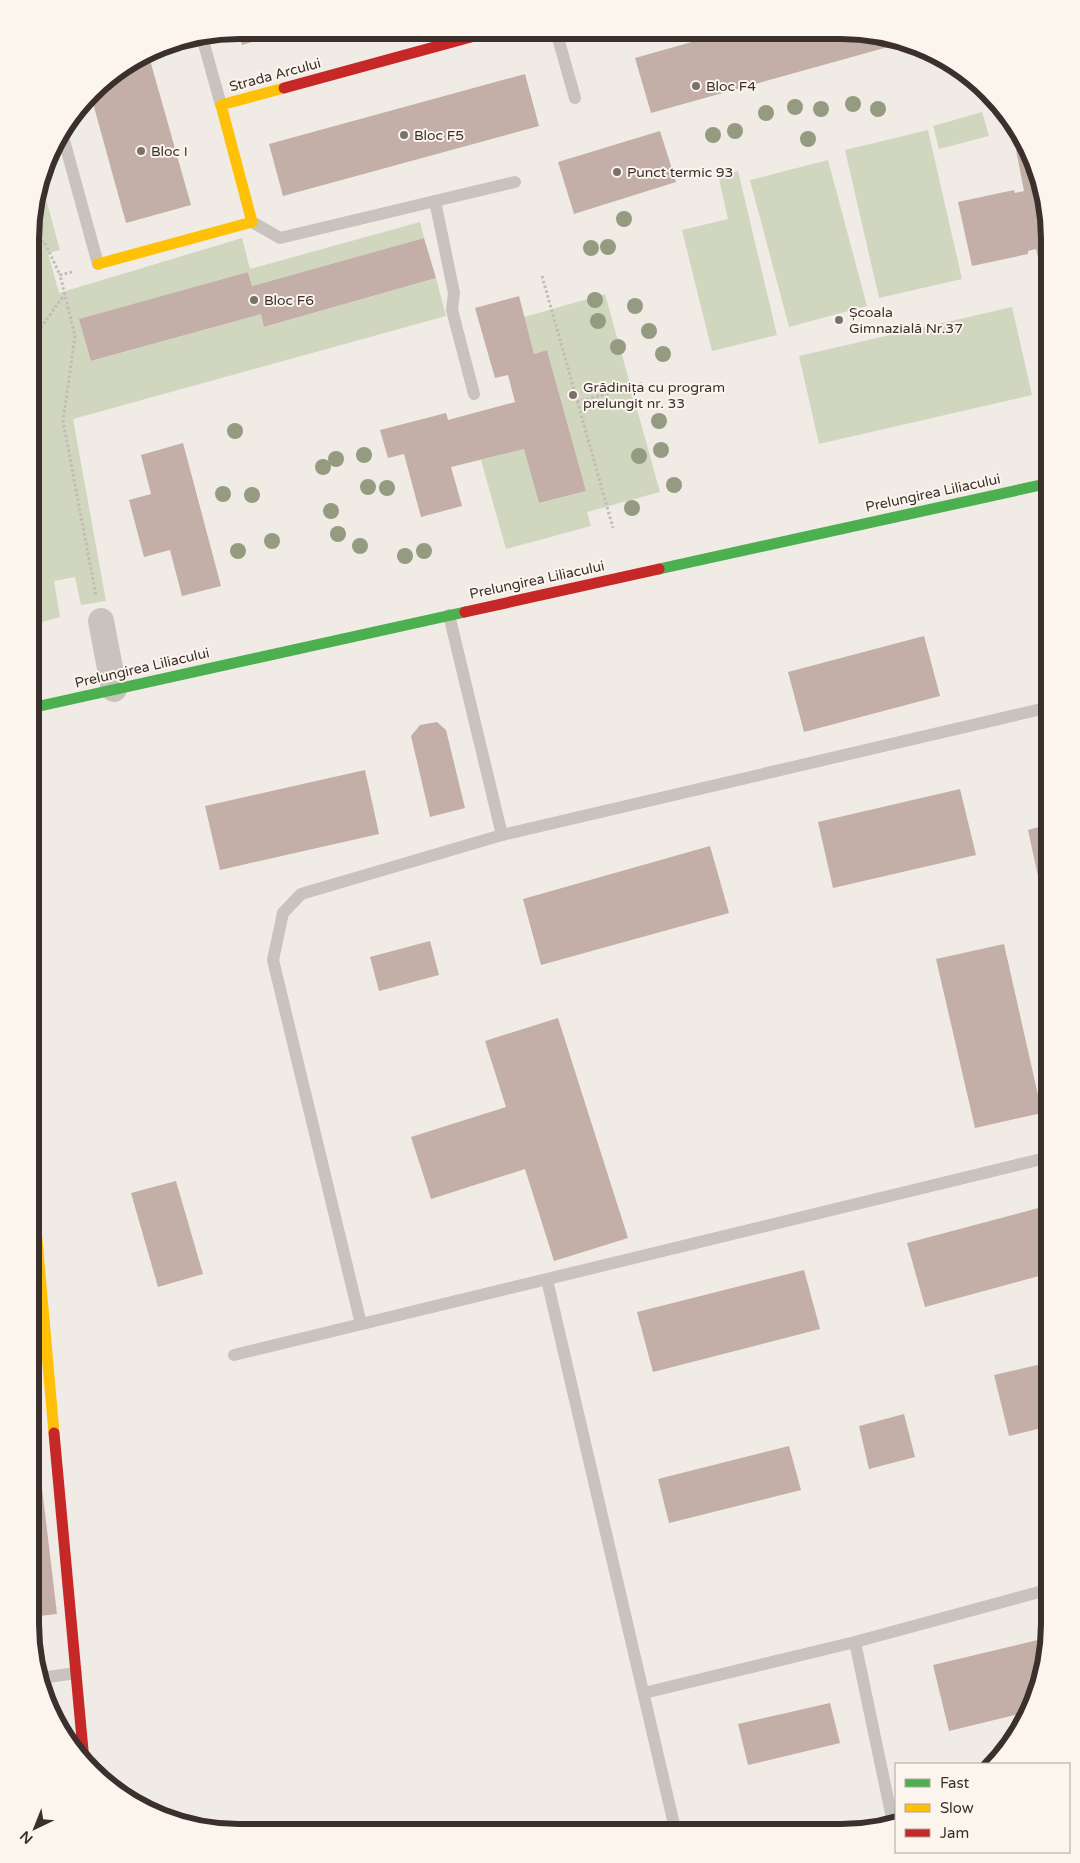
<svg xmlns="http://www.w3.org/2000/svg" width="1080" height="1863" viewBox="0 0 1080 1863" font-family="'Varela Round',sans-serif">
  <style>
    .green { fill: #d1d6bf }
    .building { fill: #c3afa7 }
    .lines { fill: none; stroke-linecap: round; stroke-linejoin: round }
    .path { stroke: #c2bbb6; stroke-width: 3; stroke-dasharray: 2.5 2.5; stroke-linecap: butt }
    .lane { stroke: #c9c3be; stroke-width: 12 }
    .street { stroke: #c9c3be; stroke-width: 26 }
    .fast { stroke: #4caf50; stroke-width: 11 }
    .slow { stroke: #ffc107; stroke-width: 11 }
    .jam { stroke: #c62828; stroke-width: 11 }
    .tree { fill: #959b80 }
    .poi-dot { fill: #7a716c; stroke: #fbf5ee; stroke-width: 2 }
    .labels { text-anchor: middle; dominant-baseline: central; stroke-width: 4; stroke-linejoin: round; paint-order: stroke }
    .street-label { font-size: 14px; fill: #3b302b; stroke: #fbf5ee }
    .poi-label { font-size: 14px; fill: #3b302b; stroke: #fbf5ee; text-anchor: start }
    .rim { fill: none; stroke: #3b302b; stroke-width: 6 }
  </style>
  <rect width="100%" height="100%" fill="#f0ebe5"/>
  <g class="green">
    <path d="M 982,112 L 989,136 L 939,149 L 933,126 Z"/>
    <path d="M 928,130 L 962,279 L 879,298 L 845,150 Z"/>
    <path d="M 828,160 L 867,306 L 789,327 L 750,180 Z"/>
    <path d="M 738,171 L 777,335 L 712,351 L 682,230 L 728,219 L 718,175 Z"/>
    <path d="M 41,181 L 60,250 L 48,253 L 59,293 L 242,238 L 250,269 L 420,222 L 424,238 L 252,286 L 248,272 L 80,319 L 92,361 L 261,314 L 265,327 L 436,278 L 446,316 L 73,419 L 106,601 L 81,605 L 75,577 L 54,581 L 60,617 L 31,625 L 31,596 L 37,595 L 31,574 L 32,212 Z"/>
    <path d="M 605,294 L 660,492 L 587,512 L 591,526 L 506,549 L 481,460 L 524,449 L 540,503 L 586,491 L 547,350 L 534,354 L 524,317 Z"/>
    <path d="M 1012,307 L 1032,395 L 819,444 L 799,356 Z"/>
  </g>
  <g class="building">
    <path d="M 238,30 L 290,30 L 290,31 L 242,45 Z"/>
    <path d="M 731,31 L 868,32 L 906,42 L 651,113 L 635,58 Z"/>
    <path d="M 148,53 L 191,205 L 126,223 L 91,96 L 101,82 Z"/>
    <path d="M 525,74 L 539,126 L 283,196 L 269,144 Z"/>
    <path d="M 660,131 L 676,182 L 574,214 L 558,162 Z"/>
    <path d="M 1027,148 L 1034,159 L 1050,239 L 1050,311 L 1036,249 L 1028,251 L 1028,254 L 972,266 L 958,202 L 1014,190 L 1015,193 L 1024,191 L 1016,150 Z"/>
    <path d="M 424,238 L 436,278 L 264,327 L 261,314 L 91,361 L 79,319 L 248,272 L 252,286 Z"/>
    <path d="M 519,296 L 534,354 L 547,350 L 586,491 L 539,503 L 524,449 L 451,467 L 462,506 L 421,517 L 404,454 L 388,458 L 380,430 L 446,413 L 448,420 L 515,402 L 508,375 L 495,378 L 475,308 Z"/>
    <path d="M 183,443 L 221,586 L 182,596 L 170,550 L 144,557 L 129,500 L 151,494 L 141,455 Z"/>
    <path d="M 31,576 L 37,595 L 31,596 Z"/>
    <path d="M 924,636 L 940,696 L 804,732 L 788,672 Z"/>
    <path d="M 437,722 L 446,730 L 465,808 L 430,817 L 411,736 L 420,725 Z"/>
    <path d="M 365,770 L 379,834 L 220,870 L 205,806 Z"/>
    <path d="M 960,789 L 976,855 L 833,888 L 818,822 Z"/>
    <path d="M 1050,824 L 1050,888 L 1041,890 L 1028,830 Z"/>
    <path d="M 710,846 L 729,913 L 541,965 L 523,899 Z"/>
    <path d="M 430,941 L 439,975 L 379,991 L 370,957 Z"/>
    <path d="M 1004,944 L 1042,1113 L 975,1128 L 936,959 Z"/>
    <path d="M 558,1018 L 628,1238 L 554,1261 L 525,1169 L 431,1199 L 411,1137 L 506,1107 L 485,1041 Z"/>
    <path d="M 176,1181 L 203,1274 L 158,1287 L 131,1193 Z"/>
    <path d="M 1050,1205 L 1050,1273 L 925,1307 L 907,1243 Z"/>
    <path d="M 804,1270 L 820,1329 L 653,1372 L 637,1312 Z"/>
    <path d="M 1050,1362 L 1050,1426 L 1009,1436 L 994,1375 Z"/>
    <path d="M 904,1414 L 915,1457 L 869,1469 L 859,1426 Z"/>
    <path d="M 789,1446 L 801,1490 L 669,1523 L 658,1479 Z"/>
    <path d="M 38,1454 L 57,1614 L 30,1617 L 30,1455 Z"/>
    <path d="M 1050,1637 L 1039,1691 L 1027,1712 L 949,1731 L 933,1665 Z"/>
    <path d="M 830,1703 L 840,1743 L 748,1765 L 738,1724 Z"/>
  </g>
  <g class="lines">
    <g class="path">
      <path d="M 32,245 L 44,241 L 60,275"/>
      <path d="M 72,272 L 60,275 L 75,336 L 63,421 L 96,596"/>
      <path d="M 542,276 L 613,528"/>
      <path d="M 32,340 L 64,295"/>
      <path d="M 577,402 L 644,383"/>
    </g>
    <g class="lane">
      <path d="M 556,31 L 575,98"/>
      <path d="M 202,37 L 221,105"/>
      <path d="M 62,133 L 98,264"/>
      <path d="M 435,201 L 454,293 L 452,310 L 474,394"/>
      <path d="M 252,222 L 280,238 L 515,182"/>
      <path d="M 449,615 L 502,835"/>
      <path d="M 547,1280 L 676,1833"/>
      <path d="M 361,1324 L 273,960 L 283,913 L 301,894 L 502,835 L 1050,707"/>
      <path d="M 234,1355 L 1050,1157"/>
      <path d="M 855,1642 L 893,1823"/>
      <path d="M 41,1678 L 76,1673"/>
      <path d="M 644,1693 L 855,1642 L 1050,1589"/>
    </g>
    <path class="street" d="M 101,621 L 114,689"/>
    <g class="fast">
      <path d="M 659,569 L 1050,483"/>
      <path d="M 31,708 L 465,612"/>
    </g>
    <g class="slow">
      <path d="M 98,264 L 252,222 L 221,105 L 284,88"/>
      <path d="M 31,1172 L 54,1433"/>
    </g>
    <g class="jam">
      <path d="M 284,88 L 493,31"/>
      <path d="M 465,612 L 659,569"/>
      <path d="M 54,1433 L 84,1761"/>
    </g>
  </g>
  <g class="tree">
    <circle cx="853" cy="104" r="8"/>
    <circle cx="795" cy="107" r="8"/>
    <circle cx="821" cy="109" r="8"/>
    <circle cx="878" cy="109" r="8"/>
    <circle cx="766" cy="113" r="8"/>
    <circle cx="735" cy="131" r="8"/>
    <circle cx="713" cy="135" r="8"/>
    <circle cx="808" cy="139" r="8"/>
    <circle cx="624" cy="219" r="8"/>
    <circle cx="608" cy="247" r="8"/>
    <circle cx="591" cy="248" r="8"/>
    <circle cx="595" cy="300" r="8"/>
    <circle cx="635" cy="306" r="8"/>
    <circle cx="598" cy="321" r="8"/>
    <circle cx="649" cy="331" r="8"/>
    <circle cx="618" cy="347" r="8"/>
    <circle cx="663" cy="354" r="8"/>
    <circle cx="659" cy="421" r="8"/>
    <circle cx="235" cy="431" r="8"/>
    <circle cx="661" cy="450" r="8"/>
    <circle cx="364" cy="455" r="8"/>
    <circle cx="639" cy="456" r="8"/>
    <circle cx="336" cy="459" r="8"/>
    <circle cx="323" cy="467" r="8"/>
    <circle cx="674" cy="485" r="8"/>
    <circle cx="368" cy="487" r="8"/>
    <circle cx="387" cy="488" r="8"/>
    <circle cx="223" cy="494" r="8"/>
    <circle cx="252" cy="495" r="8"/>
    <circle cx="632" cy="508" r="8"/>
    <circle cx="331" cy="511" r="8"/>
    <circle cx="338" cy="534" r="8"/>
    <circle cx="272" cy="541" r="8"/>
    <circle cx="360" cy="546" r="8"/>
    <circle cx="238" cy="551" r="8"/>
    <circle cx="424" cy="551" r="8"/>
    <circle cx="405" cy="556" r="8"/>
  </g>
  <g class="poi-dot">
    <circle cx="696" cy="86" r="5"/>
    <circle cx="404" cy="135" r="5"/>
    <circle cx="141" cy="151" r="5"/>
    <circle cx="617" cy="172" r="5"/>
    <circle cx="254" cy="300" r="5"/>
    <circle cx="839" cy="320" r="5"/>
    <circle cx="573" cy="395" r="5"/>
  </g>
  <g class="labels">
    <g class="street-label">
      <text transform="translate(275 75) rotate(-15)">Strada Arcului</text>
      <text transform="translate(933 493) rotate(-12)">Prelungirea Liliacului</text>
      <text transform="translate(537 580) rotate(-12)">Prelungirea Liliacului</text>
      <text transform="translate(142 668) rotate(-13)">Prelungirea Liliacului</text>
    </g>
    <g class="poi-label">
      <text x="706" y="86">Bloc F4</text>
      <text x="414" y="135">Bloc F5</text>
      <text x="151" y="151">Bloc I</text>
      <text x="627" y="172">Punct termic 93</text>
      <text x="264" y="300">Bloc F6</text>
      <text x="849" y="312">Școala<tspan x="849" dy="16">Gimnazială Nr.37</tspan></text>
      <text x="583" y="387">Grădinița cu program<tspan x="583" dy="16">prelungit nr. 33</tspan></text>
    </g>
  </g>
  <path d="M0 0H1080V1863H0ZM239 39H841A200 200 0 0 1 1041 239V1624A200 200 0 0 1 841 1824H239A200 200 0 0 1 39 1624V239A200 200 0 0 1 239 39Z" fill="#fbf5ee" fill-rule="evenodd"/>
  <path class="rim" d="M239 39H841A200 200 0 0 1 1041 239V1624A200 200 0 0 1 841 1824H239A200 200 0 0 1 39 1624V239A200 200 0 0 1 239 39Z"/>
  <rect x="895" y="1763" width="175" height="90" fill="#fbf5ee" stroke="#aea6a0"/>
  <rect x="905" y="1779" width="25" height="8" fill="#4caf50" stroke="#aea6a0"/>
  <text x="940" y="1788" font-size="15" fill="#3b302b">Fast</text>
  <rect x="905" y="1804" width="25" height="8" fill="#ffc107" stroke="#aea6a0"/>
  <text x="940" y="1813" font-size="15" fill="#3b302b">Slow</text>
  <rect x="905" y="1829" width="25" height="8" fill="#c62828" stroke="#aea6a0"/>
  <text x="940" y="1838" font-size="15" fill="#3b302b">Jam</text>
  <g transform="translate(35 1828) rotate(223)" stroke="#fbf5ee" stroke-width="4" paint-order="stroke">
  <path d="M0-4L9 19L0 12L-9 19Z" fill="#3b302b"/>
  <text y="-8" font-size="14" font-weight="bold" text-anchor="middle" fill="#3b302b">N</text>
  </g>
</svg>
